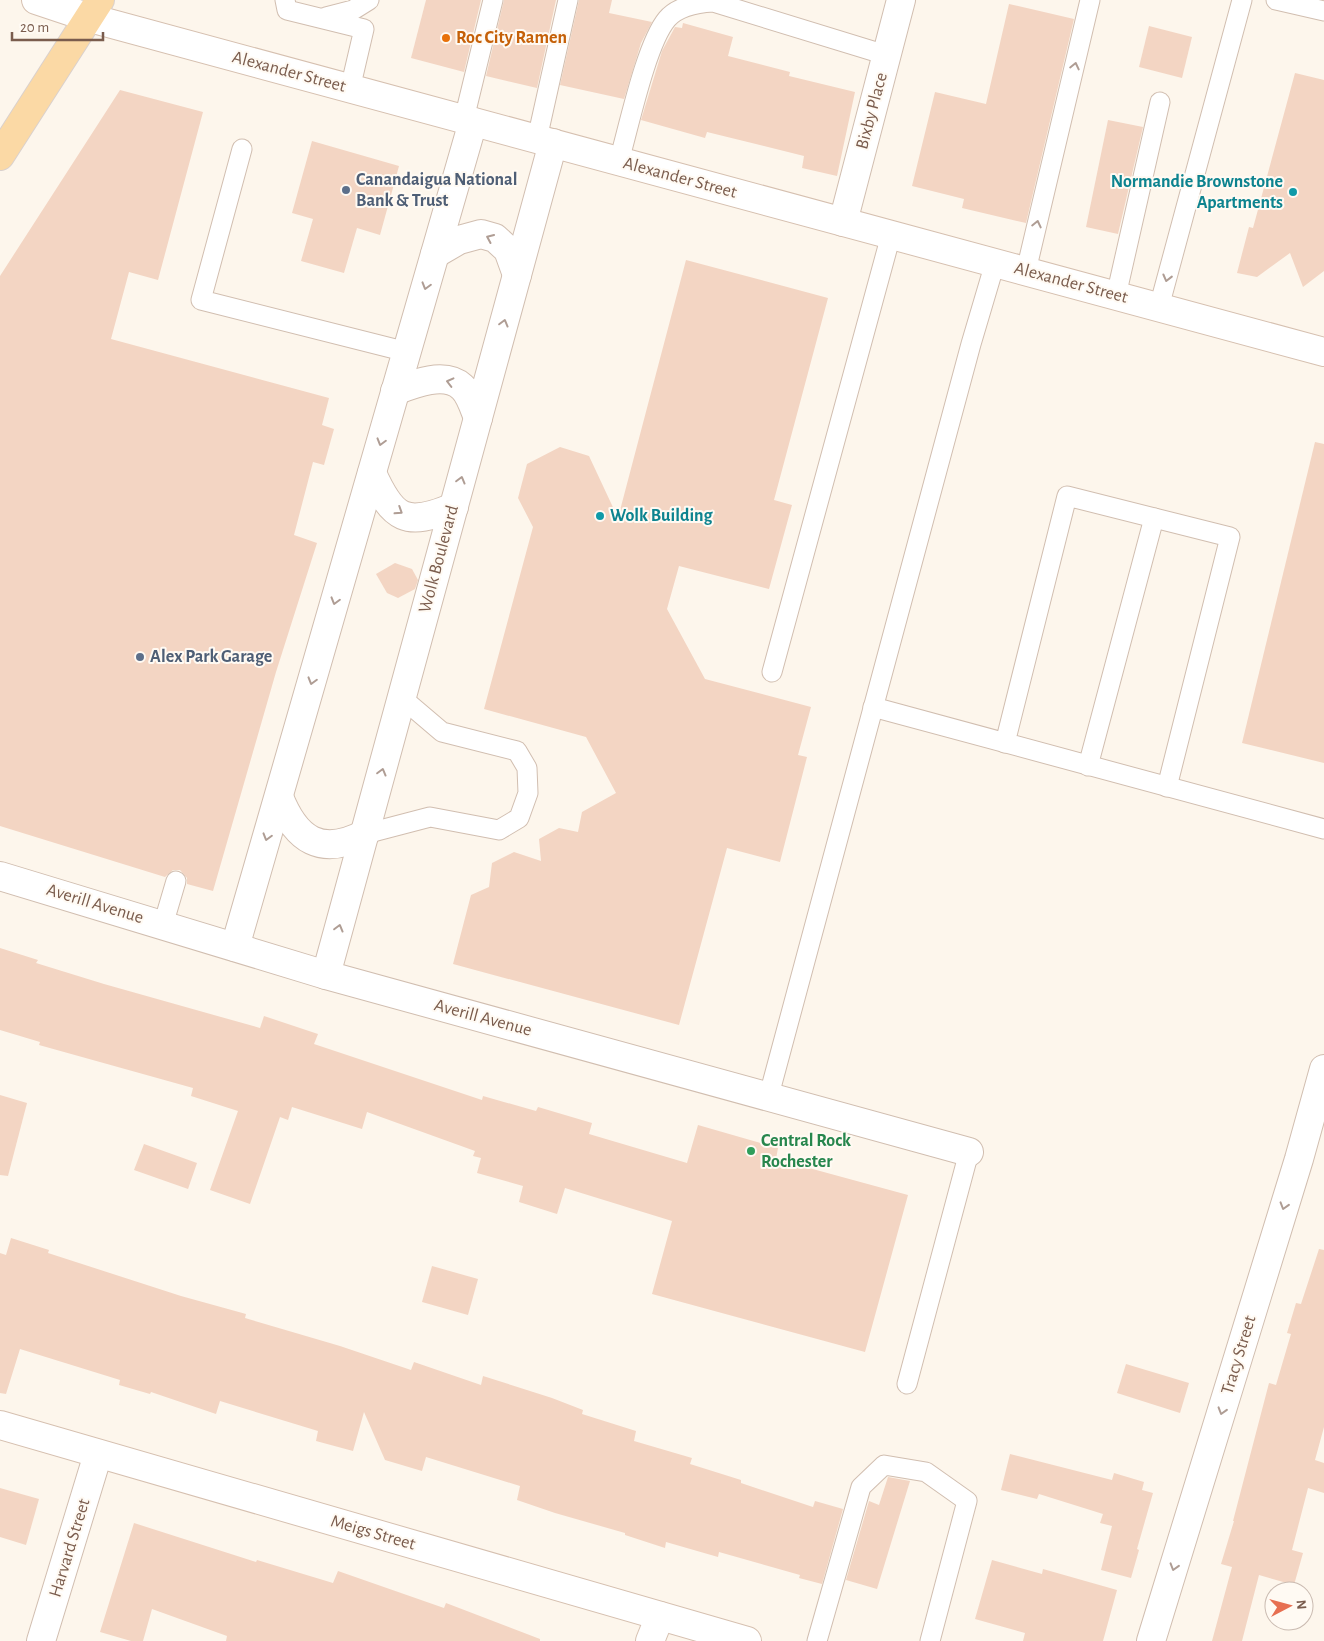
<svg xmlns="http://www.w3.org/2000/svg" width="1324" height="1641" viewBox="0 0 1324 1641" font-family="'Alegreya Sans',sans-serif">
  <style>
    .building { fill: #f3d5c3 }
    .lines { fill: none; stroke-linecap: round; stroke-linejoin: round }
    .lane-casing { stroke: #d1beb0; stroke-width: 21 }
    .street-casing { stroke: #d1beb0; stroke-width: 30 }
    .secondary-casing { stroke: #d6c0b0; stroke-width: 30 }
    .primary-casing { stroke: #dad1cd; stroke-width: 30 }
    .lane { stroke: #fff; stroke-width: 19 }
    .street { stroke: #fff; stroke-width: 28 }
    .secondary { stroke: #fff; stroke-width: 28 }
    .primary { stroke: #fbd9a5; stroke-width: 28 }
    .oneway { stroke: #af9d94 }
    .food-dot { fill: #e8710a; stroke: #fffaf3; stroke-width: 2 }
    .service-dot { fill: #5c6f8a; stroke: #fffaf3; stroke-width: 2 }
    .culture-dot { fill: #0f9aa8; stroke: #fffaf3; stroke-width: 2 }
    .leisure-dot { fill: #2e9e5b; stroke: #fffaf3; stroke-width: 2 }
    .labels { text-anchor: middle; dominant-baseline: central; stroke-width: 4; stroke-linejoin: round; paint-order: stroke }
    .food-label { font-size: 18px; font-weight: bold; fill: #c56008; stroke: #fffaf3; text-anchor: start }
    .street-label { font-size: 18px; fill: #7a5c4d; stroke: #fffaf3 }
    .service-label { font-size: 18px; font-weight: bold; fill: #4e5e75; stroke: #fffaf3; text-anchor: start }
    .culture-label { font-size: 18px; font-weight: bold; fill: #0d838f; stroke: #fffaf3; text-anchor: end }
    .leisure-label { font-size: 18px; font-weight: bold; fill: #27864d; stroke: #fffaf3; text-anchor: start }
  </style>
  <rect width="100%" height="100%" fill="#fdf6ec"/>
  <g class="building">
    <path d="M 426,0 L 481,0 L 464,72 L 411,58 Z"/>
    <path d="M 504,0 L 556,0 L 537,88 L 486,76 Z"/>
    <path d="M 579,0 L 612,0 L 609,13 L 652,22 L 641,43 L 624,99 L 560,85 Z"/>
    <path d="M 1009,4 L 1074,19 L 1026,223 L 962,208 L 964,199 L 912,186 L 935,92 L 986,104 Z"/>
    <path d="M 683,23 L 733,37 L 728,56 L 790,72 L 789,76 L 855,92 L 837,176 L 802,168 L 804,156 L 707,132 L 705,138 L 641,120 L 662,51 L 675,27 L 682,28 Z"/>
    <path d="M 1149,26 L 1192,37 L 1182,78 L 1139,67 Z"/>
    <path d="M 1295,73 L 1324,80 L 1324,271 L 1303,287 L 1290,253 L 1257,277 L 1237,273 L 1249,227 L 1253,228 Z"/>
    <path d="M 120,90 L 203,112 L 158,280 L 129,272 L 111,339 L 329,398 L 322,425 L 334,429 L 324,465 L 313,462 L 294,535 L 317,543 L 276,672 L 213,891 L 187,884 L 187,878 L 180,870 L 173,870 L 165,877 L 0,826 L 0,276 Z"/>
    <path d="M 1108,120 L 1143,127 L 1118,234 L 1086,227 Z"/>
    <path d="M 312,141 L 399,166 L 380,235 L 357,228 L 344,273 L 301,261 L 313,219 L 292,213 Z"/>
    <path d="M 686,260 L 828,298 L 774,500 L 792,505 L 769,589 L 679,566 L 667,609 L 705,679 L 811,707 L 798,755 L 807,757 L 780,862 L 727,848 L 679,1025 L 453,964 L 471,895 L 489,887 L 492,863 L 514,852 L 541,861 L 539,839 L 559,828 L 578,832 L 582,812 L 616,793 L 586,737 L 484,709 L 533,527 L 518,498 L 527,464 L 560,447 L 589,456 L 618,518 Z"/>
    <path d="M 1315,442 L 1324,444 L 1324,763 L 1242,743 Z"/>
    <path d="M 395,563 L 412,569 L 418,580 L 415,589 L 398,598 L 387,593 L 376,574 Z"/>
    <path d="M 0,948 L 38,960 L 36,963 L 104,984 L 260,1028 L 264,1016 L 318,1034 L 314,1044 L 482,1100 L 483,1096 L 536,1111 L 538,1107 L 592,1123 L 589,1134 L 687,1163 L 698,1125 L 778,1148 L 776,1159 L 908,1195 L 865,1352 L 652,1294 L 672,1221 L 565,1188 L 557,1214 L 519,1202 L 523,1186 L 477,1173 L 481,1158 L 473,1156 L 475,1151 L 367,1112 L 362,1129 L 292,1107 L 288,1120 L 280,1117 L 250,1204 L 210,1190 L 238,1111 L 191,1096 L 193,1088 L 39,1045 L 40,1042 L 0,1030 Z"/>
    <path d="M 0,1095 L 27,1103 L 8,1176 L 0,1175 Z"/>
    <path d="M 144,1144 L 197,1163 L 188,1189 L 134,1170 Z"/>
    <path d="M 11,1238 L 49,1250 L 48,1253 L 181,1296 L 246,1314 L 245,1318 L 340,1346 L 411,1370 L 414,1362 L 481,1385 L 483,1376 L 552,1398 L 583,1410 L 582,1414 L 636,1431 L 634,1441 L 692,1458 L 690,1464 L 741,1480 L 741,1483 L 813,1507 L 815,1501 L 843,1509 L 822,1584 L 799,1578 L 800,1575 L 719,1552 L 718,1557 L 666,1542 L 665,1548 L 625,1535 L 625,1533 L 555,1513 L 517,1500 L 520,1486 L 426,1457 L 422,1471 L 385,1460 L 364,1412 L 353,1451 L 316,1441 L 318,1431 L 220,1401 L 216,1414 L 151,1392 L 150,1394 L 119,1385 L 120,1380 L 20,1349 L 6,1394 L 0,1393 L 0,1253 L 6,1255 Z"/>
    <path d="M 1319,1249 L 1324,1250 L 1324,1427 L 1315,1460 L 1324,1463 L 1324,1493 L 1308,1488 L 1292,1550 L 1303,1553 L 1294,1585 L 1259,1575 L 1242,1641 L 1212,1641 L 1232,1567 L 1221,1564 L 1234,1521 L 1233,1521 L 1269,1383 L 1276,1385 L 1291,1334 L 1287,1333 L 1296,1303 L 1301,1304 Z"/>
    <path d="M 432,1266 L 478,1279 L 468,1315 L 422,1302 Z"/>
    <path d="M 1126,1364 L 1189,1383 L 1180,1413 L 1117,1393 Z"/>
    <path d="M 1010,1454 L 1112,1480 L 1114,1473 L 1144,1482 L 1142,1490 L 1153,1493 L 1137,1549 L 1139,1550 L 1131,1578 L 1101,1570 L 1112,1526 L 1100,1523 L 1103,1514 L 1039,1494 L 1037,1499 L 1001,1490 Z"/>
    <path d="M 888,1477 L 910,1481 L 877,1589 L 846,1580 L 869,1501 L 879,1505 Z"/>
    <path d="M 0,1488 L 39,1499 L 26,1545 L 0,1537 Z"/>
    <path d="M 134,1523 L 256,1562 L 257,1560 L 333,1583 L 338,1571 L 444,1608 L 446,1603 L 540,1639 L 540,1641 L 226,1641 L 227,1636 L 152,1609 L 143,1641 L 131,1641 L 100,1632 Z"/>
    <path d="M 992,1560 L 1042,1574 L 1043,1569 L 1117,1590 L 1103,1641 L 1023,1641 L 1025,1633 L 975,1619 Z"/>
  </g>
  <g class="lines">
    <g class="lane-casing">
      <g id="lane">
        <path d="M 285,0 L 287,10 L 364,29 L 350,89"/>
        <path d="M 1276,0 L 1324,11"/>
        <path d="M 326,17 L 353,10 L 369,0"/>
        <path d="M 464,119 L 493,0"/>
        <path d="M 537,139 L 568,0"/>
        <path d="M 242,149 L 201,300 L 407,352"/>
        <path d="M 619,161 C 629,126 646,44 667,19 C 678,6 697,3 713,2 L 886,55"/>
        <path d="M 1026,271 L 1090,0"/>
        <path d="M 1116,296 L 1160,102"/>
        <path d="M 1159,307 L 1242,0"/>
        <path d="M 772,672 L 891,235"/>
        <path d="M 873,707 L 1324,829"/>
        <path d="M 1005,743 L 1067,496 L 1230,537 L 1167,787"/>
        <path d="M 1088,766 L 1154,518"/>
        <path d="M 365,834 L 430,817 L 499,830 L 519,818 L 528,793 L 527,768 L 517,751 L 442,732 L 402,698"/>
        <path d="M 163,925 L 176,881"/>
        <path d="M 769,1095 L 971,344 L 995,263"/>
        <path d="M 907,1384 L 969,1152"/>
        <path d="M 817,1641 L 861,1487 L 884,1465 L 926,1472 L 967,1501 L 930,1641"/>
      </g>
    </g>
    <g class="street-casing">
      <g id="street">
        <path d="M 843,222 L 901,0"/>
        <path d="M 435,254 L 459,240 L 481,234 L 495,238 L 508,250 L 517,275"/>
        <path d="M 395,391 C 413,384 445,371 462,387 C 470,394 474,408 478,418"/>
        <path d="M 372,473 C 393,520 406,527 454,507"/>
        <path d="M 279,797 C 296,840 321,857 365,834"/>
        <path d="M 0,876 L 326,975 L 969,1152"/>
        <path d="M 235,947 L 473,122"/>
        <path d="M 326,975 L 553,143"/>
        <path d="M 41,1641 L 98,1454"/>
        <path d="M 1151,1641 L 1299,1159 L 1324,1069"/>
      </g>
    </g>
    <g class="secondary-casing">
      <g id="secondary">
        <path d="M 36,0 L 90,18 L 1324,352"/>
        <path d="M 0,1425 L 747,1641"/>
        <path d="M 650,1641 L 660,1616"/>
      </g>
    </g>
    <g class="primary-casing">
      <path id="primary" d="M 0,156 L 100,0"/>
    </g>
    <use href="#lane" class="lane"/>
    <use href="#street" class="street"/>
    <use href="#secondary" class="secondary"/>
    <use href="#primary" class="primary"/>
  </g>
  <defs><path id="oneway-chevron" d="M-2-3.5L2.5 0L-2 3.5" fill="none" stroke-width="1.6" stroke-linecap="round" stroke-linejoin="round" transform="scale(1.25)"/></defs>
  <g class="oneway">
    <use href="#oneway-chevron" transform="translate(1075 66) rotate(-77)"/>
    <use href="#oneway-chevron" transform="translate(1037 224) rotate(-77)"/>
    <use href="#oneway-chevron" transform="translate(490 238) rotate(-156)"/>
    <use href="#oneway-chevron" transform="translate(1167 278) rotate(104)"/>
    <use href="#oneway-chevron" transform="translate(426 286) rotate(106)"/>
    <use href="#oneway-chevron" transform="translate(504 323) rotate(-75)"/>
    <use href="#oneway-chevron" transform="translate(450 382) rotate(-166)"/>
    <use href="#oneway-chevron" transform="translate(381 442) rotate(106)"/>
    <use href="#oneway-chevron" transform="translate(461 480) rotate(-75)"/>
    <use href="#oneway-chevron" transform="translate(399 511) rotate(33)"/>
    <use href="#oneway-chevron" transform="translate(335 601) rotate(106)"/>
    <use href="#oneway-chevron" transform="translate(312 681) rotate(106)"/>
    <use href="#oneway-chevron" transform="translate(382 772) rotate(-75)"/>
    <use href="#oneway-chevron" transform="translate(267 837) rotate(106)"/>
    <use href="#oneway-chevron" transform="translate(339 928) rotate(-75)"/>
    <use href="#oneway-chevron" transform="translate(1284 1206) rotate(107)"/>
    <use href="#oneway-chevron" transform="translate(1222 1411) rotate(107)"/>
    <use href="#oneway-chevron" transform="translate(1174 1567) rotate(107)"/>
  </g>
  <circle class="food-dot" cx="446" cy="38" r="5"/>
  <g class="service-dot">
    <circle cx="346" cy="190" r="5"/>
    <circle cx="140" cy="657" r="5"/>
  </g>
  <g class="culture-dot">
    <circle cx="1293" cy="192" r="5"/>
    <circle cx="600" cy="516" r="5"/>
  </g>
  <circle class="leisure-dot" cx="751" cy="1151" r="5"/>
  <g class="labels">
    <g class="food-label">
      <text x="456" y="38">Roc City Ramen</text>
    </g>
    <g class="street-label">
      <text transform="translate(289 72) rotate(15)">Alexander Street</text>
      <text transform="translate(872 111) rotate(-75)">Bixby Place</text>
      <text transform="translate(680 178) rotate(15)">Alexander Street</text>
      <text transform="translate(1071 283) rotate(15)">Alexander Street</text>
      <text transform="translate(439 559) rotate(-75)">Wolk Boulevard</text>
      <text transform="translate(95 904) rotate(17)">Averill Avenue</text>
      <text transform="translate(483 1018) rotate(15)">Averill Avenue</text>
      <text transform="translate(1239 1355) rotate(-73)">Tracy Street</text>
      <text transform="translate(373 1533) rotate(16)">Meigs Street</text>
      <text transform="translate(70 1548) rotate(-73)">Harvard Street</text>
    </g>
    <g class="service-label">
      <text x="356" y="180">Canandaigua National<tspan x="356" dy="21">Bank &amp; Trust</tspan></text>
      <text x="150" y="657">Alex Park Garage</text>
    </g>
    <g class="culture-label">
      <text x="1283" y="182">Normandie Brownstone<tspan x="1283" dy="21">Apartments</tspan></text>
      <text x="610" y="516" text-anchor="start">Wolk Building</text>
    </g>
    <g class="leisure-label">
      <text x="761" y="1141">Central Rock<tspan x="761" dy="21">Rochester</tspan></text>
    </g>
  </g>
  <g transform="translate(1289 1606) rotate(84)"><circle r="24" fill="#fffaf3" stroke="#cabbb1"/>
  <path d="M0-4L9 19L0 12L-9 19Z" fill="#e76f51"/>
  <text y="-8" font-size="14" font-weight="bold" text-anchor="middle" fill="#7a5c4d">N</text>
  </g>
  <path d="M12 32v8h91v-8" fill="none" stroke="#7a5c4d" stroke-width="2.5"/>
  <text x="20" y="32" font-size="15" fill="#7a5c4d" stroke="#fffaf3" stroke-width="4" paint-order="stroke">20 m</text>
</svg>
